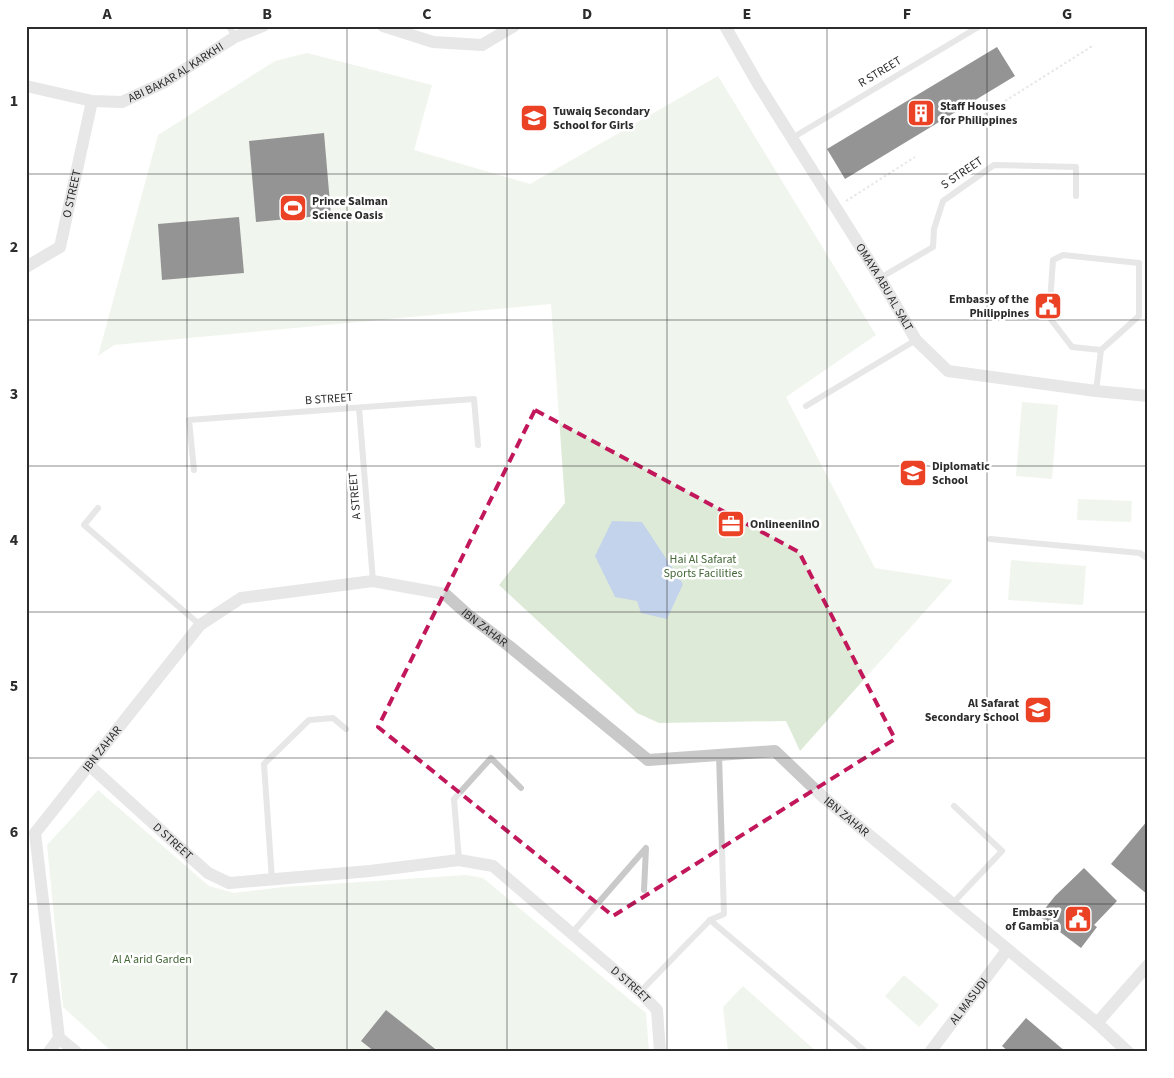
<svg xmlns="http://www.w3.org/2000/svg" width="1174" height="1078" viewBox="0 0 1174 1078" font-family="'Source Sans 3',sans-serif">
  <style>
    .green { fill: #deead8 }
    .water { fill: #c3d3eb }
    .building { fill: #131313 }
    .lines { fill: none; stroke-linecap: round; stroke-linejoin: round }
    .path { stroke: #c9c9c9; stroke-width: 2; stroke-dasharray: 2.5 2.5; stroke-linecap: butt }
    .service { stroke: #c9c9c9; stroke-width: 6 }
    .minor { stroke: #c9c9c9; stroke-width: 12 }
    .marked { fill: none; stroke: #c2185b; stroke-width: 4; stroke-dasharray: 10 6; stroke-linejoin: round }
    .grid { fill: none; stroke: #2c2c2c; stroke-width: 1; stroke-opacity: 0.55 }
    .labels { text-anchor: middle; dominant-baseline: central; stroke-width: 5; stroke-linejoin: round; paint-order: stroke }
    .street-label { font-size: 12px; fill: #2c2c2c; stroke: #fff }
    .poi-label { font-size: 12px; font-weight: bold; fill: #2c2c2c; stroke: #fff; text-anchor: start }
    .park-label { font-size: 12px; fill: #446838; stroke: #fff }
    .neatline { fill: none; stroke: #2c2c2c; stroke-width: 2 }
    .grid-label { font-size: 16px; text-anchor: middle; font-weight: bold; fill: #2c2c2c }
  </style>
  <rect width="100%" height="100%" fill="#fff"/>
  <g class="green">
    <path d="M 307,53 L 432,85 L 414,150 L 530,184 L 718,76 L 876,335 L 786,397 L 875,568 L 953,580 L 800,751 L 786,721 L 659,723 L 637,713 L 499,585 L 565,503 L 551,304 L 114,345 L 98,356 L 158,135 L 275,61 Z"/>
    <path d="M 1022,402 L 1058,405 L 1052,479 L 1016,476 Z"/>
    <path d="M 1078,499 L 1132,501 L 1131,522 L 1077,520 Z"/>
    <path d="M 1011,560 L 1086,566 L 1083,605 L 1008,600 Z"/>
    <path d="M 98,790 L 209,886 L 234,893 L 284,887 L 466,875 L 483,878 L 646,1013 L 649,1052 L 112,1052 L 63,1007 L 47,845 Z"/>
    <path d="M 904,975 L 939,1005 L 919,1027 L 885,996 Z"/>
    <path d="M 743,986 L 817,1052 L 728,1052 L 723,1007 Z"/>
  </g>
  <path class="water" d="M 612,521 L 642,522 L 683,584 L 667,619 L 641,613 L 637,601 L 615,597 L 595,556 Z"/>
  <g class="building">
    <path d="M 997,47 L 1015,76 L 845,179 L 827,149 Z"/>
    <path d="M 324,133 L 331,215 L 256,222 L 249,141 Z"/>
    <path d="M 239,217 L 244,273 L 162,280 L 158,224 Z"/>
    <path d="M 1148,820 L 1148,895 L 1111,864 Z"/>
    <path d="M 1084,868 L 1117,901 L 1094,925 L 1097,927 L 1081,948 L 1039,916 L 1055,896 Z"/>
    <path d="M 386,1010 L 439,1052 L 375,1052 L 361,1041 Z"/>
    <path d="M 1026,1018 L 1066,1052 L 1009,1052 L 1002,1046 Z"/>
  </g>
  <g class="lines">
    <g class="path">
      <path d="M 967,125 L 1094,45"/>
      <path d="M 846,201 L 915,157"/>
    </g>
    <g class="service">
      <path d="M 229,26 L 235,37"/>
      <path d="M 792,138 L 980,26"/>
      <path d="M 880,278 L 933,247 L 934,229 L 943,201 L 994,165 L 1076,167 L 1076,196"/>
      <path d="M 1096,391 L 1101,350 L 1139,316 L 1139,263 L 1063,255 L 1053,260 L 1049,317 L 1072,347 L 1101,350"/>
      <path d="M 806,406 L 916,340"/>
      <path d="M 359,408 L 373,581"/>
      <path d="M 194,470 L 189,420 L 474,399 L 478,445"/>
      <path d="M 98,508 L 84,525 L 200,625"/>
      <path d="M 990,539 L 1140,553 L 1148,559"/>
      <path d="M 459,860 L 454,799 L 491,758 L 521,788"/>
      <path d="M 272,880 L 264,764 L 309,720 L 333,718 L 346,729"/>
      <path d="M 953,903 L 1002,851 L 954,806"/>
      <path d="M 710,920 L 866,1052"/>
      <path d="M 572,933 L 646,848 L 644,890"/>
      <path d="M 640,992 L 710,920 L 724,914 L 719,755"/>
    </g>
    <g class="minor">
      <path d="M 383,26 L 433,42 L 482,45 L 514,26"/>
      <path id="s1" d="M 725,26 L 758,84 L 880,278 L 916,340 L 948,371 L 1096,391 L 1148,396"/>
      <path id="s2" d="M 26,86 L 92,101 L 122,102 L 165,82 L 235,37 L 263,26"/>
      <path id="s3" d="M 26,267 L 60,247 L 92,101"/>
      <path id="s4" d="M 90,766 L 208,873 L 229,883 L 370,871 L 459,860 L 493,866 L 640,992 L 657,1010 L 660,1052"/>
      <path d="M 1097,1023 L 1148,965"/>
      <path d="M 49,1052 L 59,1038"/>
      <path id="s5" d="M 76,1052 L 59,1038 L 35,833 L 200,625 L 241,598 L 373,581 L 445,594 L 467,614 L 509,646 L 648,760 L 775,751 L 823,797 L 1097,1023 L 1128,1052"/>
      <path id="s6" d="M 930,1052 L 1007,950"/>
    </g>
  </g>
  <path d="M0 0H1174V1078H0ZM 535,410 L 799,552 L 895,739 L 613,916 L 378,727 Z" fill="#fff" fill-opacity=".55" fill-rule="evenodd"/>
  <path class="marked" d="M 535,410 L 799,552 L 895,739 L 613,916 L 378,727 Z"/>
  <path class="grid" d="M 187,26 L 187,1052M 347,26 L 347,1052M 507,26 L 507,1052M 667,26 L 667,1052M 827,26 L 827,1052M 987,26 L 987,1052M 26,174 L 1148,174M 26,320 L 1148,320M 26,466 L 1148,466M 26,612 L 1148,612M 26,758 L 1148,758M 26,904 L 1148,904"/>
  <defs>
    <g id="building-square" transform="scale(1.4375)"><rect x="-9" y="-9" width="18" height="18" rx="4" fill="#eb4226" stroke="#fff"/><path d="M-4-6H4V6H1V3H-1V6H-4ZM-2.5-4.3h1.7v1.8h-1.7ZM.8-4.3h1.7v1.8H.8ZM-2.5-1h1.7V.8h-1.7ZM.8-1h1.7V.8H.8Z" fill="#fff"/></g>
    <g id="school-square" transform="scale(1.4375)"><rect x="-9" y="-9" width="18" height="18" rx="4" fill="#eb4226" stroke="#fff"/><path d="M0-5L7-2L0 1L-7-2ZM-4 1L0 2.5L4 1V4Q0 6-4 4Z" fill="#fff"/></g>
    <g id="stadium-square" transform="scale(1.4375)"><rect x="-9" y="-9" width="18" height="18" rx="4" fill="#eb4226" stroke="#fff"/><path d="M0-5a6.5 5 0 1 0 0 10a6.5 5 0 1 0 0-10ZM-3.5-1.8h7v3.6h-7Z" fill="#fff"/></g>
    <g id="civic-square" transform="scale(1.4375)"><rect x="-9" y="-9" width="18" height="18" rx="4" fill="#eb4226" stroke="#fff"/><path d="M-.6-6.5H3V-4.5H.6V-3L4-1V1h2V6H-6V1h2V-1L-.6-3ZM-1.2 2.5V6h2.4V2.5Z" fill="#fff"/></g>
    <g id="office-square" transform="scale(1.4375)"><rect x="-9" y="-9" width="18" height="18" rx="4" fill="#eb4226" stroke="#fff"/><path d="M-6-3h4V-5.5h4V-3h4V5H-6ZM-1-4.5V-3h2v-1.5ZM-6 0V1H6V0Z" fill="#fff"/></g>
  </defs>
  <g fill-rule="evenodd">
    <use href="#building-square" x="921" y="113"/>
    <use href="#school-square" x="534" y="118"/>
    <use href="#stadium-square" x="293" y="208"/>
    <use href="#civic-square" x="1048" y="306"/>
    <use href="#school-square" x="913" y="473"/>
    <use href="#office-square" x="731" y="524"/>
    <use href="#school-square" x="1038" y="710"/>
    <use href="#civic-square" x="1078" y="919"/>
  </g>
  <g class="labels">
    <g class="street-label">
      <text stroke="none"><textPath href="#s2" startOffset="159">ABI BAKAR AL KARKHI</textPath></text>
      <text transform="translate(880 72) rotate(-31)">R STREET</text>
      <text transform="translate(962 173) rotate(-34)">S STREET</text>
      <text stroke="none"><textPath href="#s3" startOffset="94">O STREET</textPath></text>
      <text stroke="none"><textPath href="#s1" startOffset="306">OMAYA ABU AL SALT</textPath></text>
      <text transform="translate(329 399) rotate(-4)">B STREET</text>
      <text transform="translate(355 496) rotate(-95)">A STREET</text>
      <text stroke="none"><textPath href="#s5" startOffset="801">IBN ZAHAR</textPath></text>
      <text stroke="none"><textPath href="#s5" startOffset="336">IBN ZAHAR</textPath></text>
      <text stroke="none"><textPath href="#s5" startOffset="1236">IBN ZAHAR</textPath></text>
      <text stroke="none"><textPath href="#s4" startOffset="112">D STREET</textPath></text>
      <text stroke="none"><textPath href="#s4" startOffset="630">D STREET</textPath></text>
      <text stroke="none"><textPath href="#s6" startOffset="64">AL MASUDI</textPath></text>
    </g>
    <g class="poi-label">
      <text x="940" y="106">Staff Houses<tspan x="940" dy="14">for Philippines</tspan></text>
      <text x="553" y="111">Tuwaiq Secondary<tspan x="553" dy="14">School for Girls</tspan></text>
      <text x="312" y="201">Prince Salman<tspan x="312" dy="14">Science Oasis</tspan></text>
      <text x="1029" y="299" text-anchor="end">Embassy of the<tspan x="1029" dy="14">Philippines</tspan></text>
      <text x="932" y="466">Diplomatic<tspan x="932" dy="14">School</tspan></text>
      <text x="750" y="524">OnlineenilnO</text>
      <text x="1019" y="703" text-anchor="end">Al Safarat<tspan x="1019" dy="14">Secondary School</tspan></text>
      <text x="1059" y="912" text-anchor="end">Embassy<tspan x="1059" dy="14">of Gambia</tspan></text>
    </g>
    <g class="park-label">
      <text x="703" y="559">Hai Al Safarat<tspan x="703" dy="14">Sports Facilities</tspan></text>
      <text x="152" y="959">Al A'arid Garden</text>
    </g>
  </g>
  <rect width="1174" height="1078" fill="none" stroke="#ffffff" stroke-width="55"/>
  <rect x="28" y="28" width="1118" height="1022" class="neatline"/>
  <g class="grid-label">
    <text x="107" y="19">A</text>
    <text x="267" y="19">B</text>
    <text x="427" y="19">C</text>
    <text x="587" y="19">D</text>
    <text x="747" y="19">E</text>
    <text x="907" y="19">F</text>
    <text x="1067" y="19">G</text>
    <text x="14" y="106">1</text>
    <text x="14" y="252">2</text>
    <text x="14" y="399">3</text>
    <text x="14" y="545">4</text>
    <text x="14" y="691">5</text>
    <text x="14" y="837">6</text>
    <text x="14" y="983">7</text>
  </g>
</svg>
